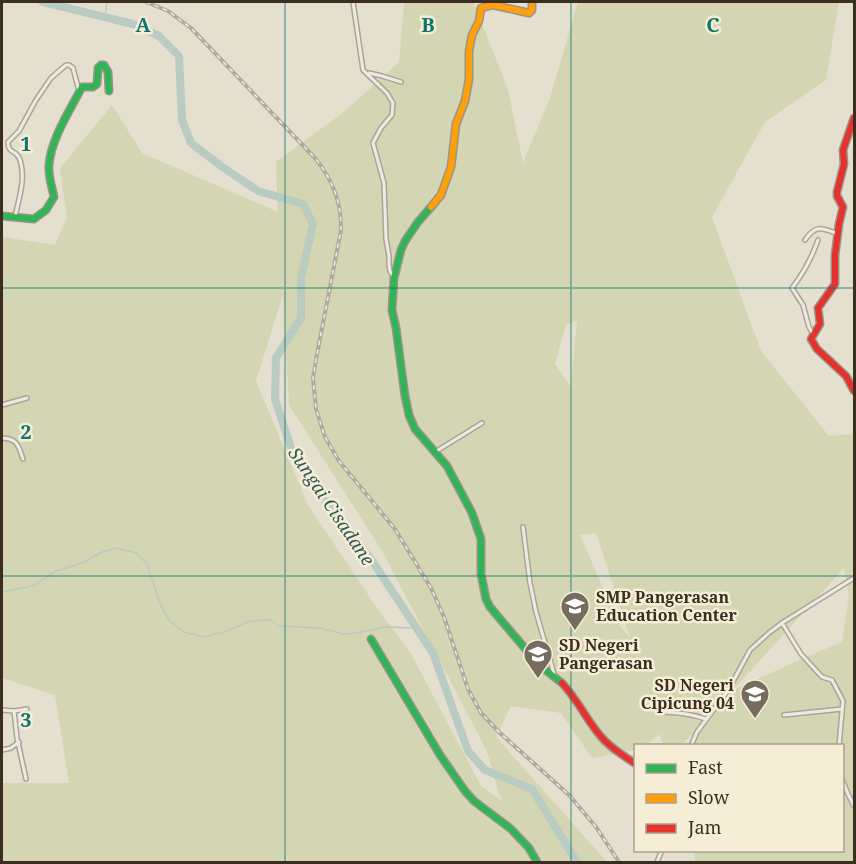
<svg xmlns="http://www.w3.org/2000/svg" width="856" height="864" viewBox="0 0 856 864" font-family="'Noto Serif',serif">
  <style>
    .green { fill: #d4d5b2; fill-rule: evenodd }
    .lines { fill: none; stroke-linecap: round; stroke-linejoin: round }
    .stream { stroke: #bacbc1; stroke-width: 1.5 }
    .river { stroke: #bacbc1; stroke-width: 8 }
    .street-casing { stroke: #aba498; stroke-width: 6 }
    .fast-casing { stroke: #9a9488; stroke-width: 9 }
    .slow-casing { stroke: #9a9488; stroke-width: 9 }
    .jam-casing { stroke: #9a9488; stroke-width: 9 }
    .street { stroke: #eeeae1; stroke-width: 3 }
    .fast { stroke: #30b455; stroke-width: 6 }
    .slow { stroke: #ff9f0a; stroke-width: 6 }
    .jam { stroke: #e5322d; stroke-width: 6 }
    .rail-casing { stroke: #aea9a1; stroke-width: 4 }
    .rail { stroke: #f6edd7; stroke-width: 1.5; stroke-dasharray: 4.5; stroke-linecap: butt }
    .grid { fill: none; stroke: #0f766e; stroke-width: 1.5; stroke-opacity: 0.55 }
    .labels { text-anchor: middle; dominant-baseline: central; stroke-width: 5; stroke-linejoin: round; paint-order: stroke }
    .poi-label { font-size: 16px; font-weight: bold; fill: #3b2d20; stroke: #f6edd7; text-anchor: start }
    .water-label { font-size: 18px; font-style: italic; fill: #2f5a57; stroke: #f6edd7 }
    .grid-label { font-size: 20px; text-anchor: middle; font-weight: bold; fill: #0f766e; stroke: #f6edd7; stroke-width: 5; stroke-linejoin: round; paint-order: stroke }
  </style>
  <rect width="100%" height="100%" fill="#e5dfd0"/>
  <path class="green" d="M 404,2 L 473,2 L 508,89 L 523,163 L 550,98 L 578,2 L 839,2 L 826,80 L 765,122 L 712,217 L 761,351 L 829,436 L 854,434 L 854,862 L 695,862 L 695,851 L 842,850 L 842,746 L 693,745 L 692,734 L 682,745 L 663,745 L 659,734 L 647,745 L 636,746 L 635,750 L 592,758 L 561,713 L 511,706 L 496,737 L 607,862 L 2,862 L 2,783 L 69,783 L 55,695 L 2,678 L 2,237 L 55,245 L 67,217 L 60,168 L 112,105 L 142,153 L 278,212 L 276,162 L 344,112 L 399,62 ZM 283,295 L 289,405 L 382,551 L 487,751 L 499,794 L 503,802 L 481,786 L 411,654 L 373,602 L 308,505 L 256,381 ZM 577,320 L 571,387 L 555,364 L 566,325 ZM 596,533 L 630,638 L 619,625 L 580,535 ZM 844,568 L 849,596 L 842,642 L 806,657 L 733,690 Z"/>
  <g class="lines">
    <g class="stream">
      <path d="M 105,17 L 107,2"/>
      <path d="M 2,592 L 33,586 L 56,571 L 82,563 L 102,552 L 117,548 L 136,553 L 147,564 L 161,606 L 170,621 L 184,632 L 204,637 L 227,631 L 251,621 L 270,620 L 279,626 L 320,628 L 343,634 L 357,633 L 384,627 L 417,628"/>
    </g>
    <path class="river" d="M 43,2 L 133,24 L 159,36 L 179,56 L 182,120 L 191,143 L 221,166 L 258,191 L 303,204 L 313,224 L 301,278 L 301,318 L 276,358 L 275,399 L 291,448 L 321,496 L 371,559 L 433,653 L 468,751 L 485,770 L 532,789 L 577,862"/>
    <g class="street-casing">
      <g id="street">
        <path d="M 353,2 L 363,70 L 387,93 L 393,103 L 392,115 L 381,128 L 373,143 L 384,183 L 386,239 L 389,256 L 389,265 L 390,271 L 394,278"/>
        <path d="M 369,73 L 382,76 L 401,82"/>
        <path d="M 15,217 C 19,198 26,179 20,160 C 17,149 8,155 8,142 L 19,131 L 36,100 L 51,78 L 66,65 L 69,65 L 73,68 L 79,91"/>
        <path d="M 805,240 C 816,224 822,228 838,234"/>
        <path d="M 813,334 L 809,327 L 803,305 L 792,288 C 803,274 812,257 818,240"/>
        <path d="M 2,405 L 27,398"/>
        <path d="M 2,438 C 18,439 18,445 23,459"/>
        <path d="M 435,452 L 482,423"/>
        <path d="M 523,527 L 530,583 L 536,612 L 555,677"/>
        <path d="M 782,623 L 801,654 L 822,677 L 832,680 L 843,701 L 839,746"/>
        <path d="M 2,710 L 14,711 L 27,709"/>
        <path d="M 14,711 L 17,738 L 26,779"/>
        <path d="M 661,712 C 677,712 691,714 706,719"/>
        <path d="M 784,715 L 842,709"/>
        <path d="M 691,746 L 697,732 L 729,689 L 750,650 L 770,632 L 785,621 L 854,578"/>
        <path d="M 2,750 L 11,748 L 19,742"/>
        <path d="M 842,779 L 848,794 L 854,806"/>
        <path d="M 657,862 L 662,850"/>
      </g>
    </g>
    <g class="fast-casing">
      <g id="fast">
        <path d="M 431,207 L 418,222 L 405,241 L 401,250 L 394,278 L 392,310 L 396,328 L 405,396 L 409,415 L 415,429 L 447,466 L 472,513 L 481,539 L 481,574 L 486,599 L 490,607 L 539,665 L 562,683"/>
        <path d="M 2,216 L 34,219 L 46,210 L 54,197 C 52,186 48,176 49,165 C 51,139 70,110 82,87 L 93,87 L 97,84 L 98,68 L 101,65 L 104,65 L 108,72 L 109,91"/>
        <path d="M 371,639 L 440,755 L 465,791 L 474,801 L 511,829 L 529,848 L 537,862"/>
      </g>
    </g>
    <g class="slow-casing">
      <path id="slow" d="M 431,207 L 441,195 L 451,167 L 456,124 L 465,101 L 469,79 L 469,51 L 472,35 L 479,21 L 481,8 L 493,5 L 529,13 L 532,10 L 532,2"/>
    </g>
    <g class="jam-casing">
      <g id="jam">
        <path d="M 854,118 L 843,150 L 844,164 L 837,192 L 837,196 L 843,207 L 839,224 L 835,255 L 835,284 L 818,308 L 820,324 L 811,339 L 817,349 L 846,376 L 854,391"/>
        <path d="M 562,683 C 579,701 589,725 605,741 C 614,750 625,757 636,764"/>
      </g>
    </g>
    <use href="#street" class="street"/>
    <use href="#fast" class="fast"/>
    <use href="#slow" class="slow"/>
    <use href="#jam" class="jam"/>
    <g class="rail-casing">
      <path id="rail" d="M 146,2 L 168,11 L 191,28 L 315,158 C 332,179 342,203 341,230 L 317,354 L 313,378 L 316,409 L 325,437 L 339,461 L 395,529 L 431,588 L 444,617 L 468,689 L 481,713 L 500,733 L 569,795 L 596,827 L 619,862"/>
    </g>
    <use href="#rail" class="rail"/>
  </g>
  <path class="grid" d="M 285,2 L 285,862M 571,2 L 571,862M 2,288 L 854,288M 2,576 L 854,576"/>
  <defs>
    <g id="school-pin" transform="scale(1.5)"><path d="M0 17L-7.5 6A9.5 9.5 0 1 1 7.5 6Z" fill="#766b5e" stroke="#f6edd7"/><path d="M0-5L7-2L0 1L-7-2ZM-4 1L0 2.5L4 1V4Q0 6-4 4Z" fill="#fff"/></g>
  </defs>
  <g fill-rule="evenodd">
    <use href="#school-pin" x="575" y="606"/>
    <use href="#school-pin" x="538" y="654"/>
    <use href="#school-pin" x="755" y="694"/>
  </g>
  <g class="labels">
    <g class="poi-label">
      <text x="596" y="597">SMP Pangerasan<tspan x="596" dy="18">Education Center</tspan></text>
      <text x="559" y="645">SD Negeri<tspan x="559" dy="18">Pangerasan</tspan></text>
      <text x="734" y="685" text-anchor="end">SD Negeri<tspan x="734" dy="18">Cipicung 04</tspan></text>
    </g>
    <g class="water-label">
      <text transform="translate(332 506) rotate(56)">Sungai Cisadane</text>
    </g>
  </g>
  <g class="grid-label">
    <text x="143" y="32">A</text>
    <text x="428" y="32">B</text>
    <text x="713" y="32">C</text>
    <text x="26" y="151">1</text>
    <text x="26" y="439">2</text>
    <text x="26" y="727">3</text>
  </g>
  <rect width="856" height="864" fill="none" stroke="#3b2d20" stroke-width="6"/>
  <rect x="634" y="744" width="210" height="108" fill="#f6edd7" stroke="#aba08e" stroke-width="1.5"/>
  <rect x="646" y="764" width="30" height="9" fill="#30b455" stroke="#aba08e" stroke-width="1.5"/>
  <text x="688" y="774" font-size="18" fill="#3b2d20">Fast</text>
  <rect x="646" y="794" width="30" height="9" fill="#ff9f0a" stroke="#aba08e" stroke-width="1.5"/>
  <text x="688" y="804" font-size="18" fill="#3b2d20">Slow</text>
  <rect x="646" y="824" width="30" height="9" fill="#e5322d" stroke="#aba08e" stroke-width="1.5"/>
  <text x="688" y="834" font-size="18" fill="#3b2d20">Jam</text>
</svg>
